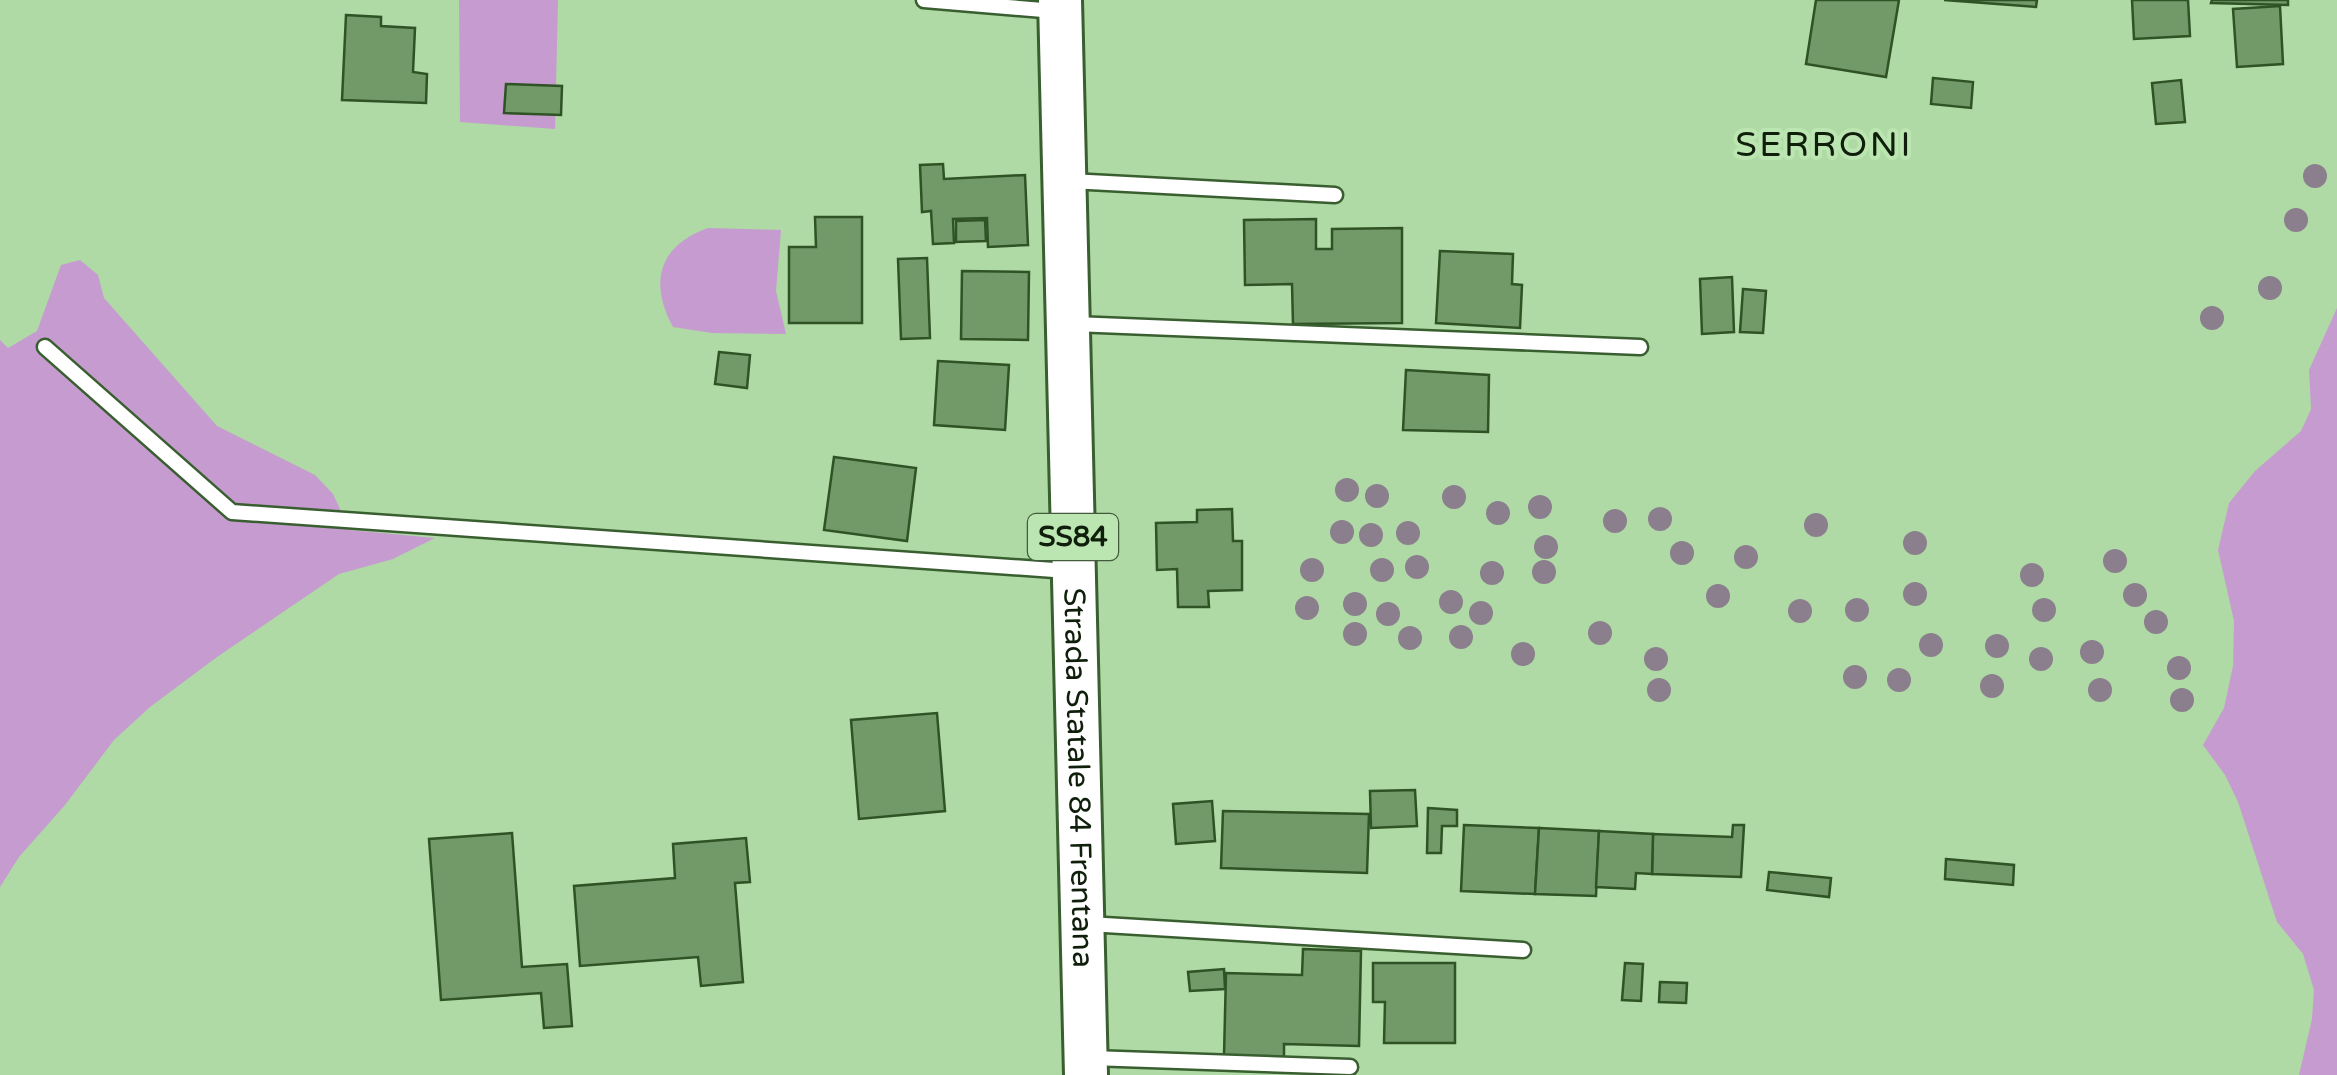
<svg xmlns="http://www.w3.org/2000/svg" width="2337" height="1075" viewBox="0 0 2337 1075" font-family="'Varela Round',sans-serif">
  <style>
    .green { fill: #c69cd0 }
    .building { fill: #729968; stroke: #2f5325; stroke-width: 2.5 }
    .lines { fill: none; stroke-linecap: round; stroke-linejoin: round }
    .lane-casing { stroke: #395e2f; stroke-width: 19 }
    .primary-casing { stroke: #395e2f; stroke-width: 48 }
    .lane { stroke: #fff; stroke-width: 14 }
    .primary { stroke: #fff; stroke-width: 42 }
    .tree { fill: #8b7f8e }
    .labels { text-anchor: middle; dominant-baseline: central; stroke-width: 8; stroke-linejoin: round; paint-order: stroke }
    .shield { fill: #bce6b1; stroke: #435b3d; stroke-width: 2.5 }
    .shield-label { font-size: 28px; font-weight: bold; fill: #0f1f0b }
    .street-label { font-size: 30px; fill: #0f1f0b; stroke: #bce6b1 }
    .quarter-label { font-size: 35px; letter-spacing: 2.5px; fill: #0f1f0b; stroke: #bce6b1 }
  </style>
  <rect width="100%" height="100%" fill="#afd9a5"/>
  <g class="green">
    <path d="M 459,0 L 558,0 L 555,129 L 460,122 Z"/>
    <path d="M 708,228 L 781,230 L 776,291 L 786,334 L 712,333 L 673,327 C 649,283 658,246 708,228 Z"/>
    <path d="M 80,260 L 98,275 L 104,298 L 217,426 L 315,475 L 333,494 L 350,530 L 435,538 L 393,559 L 339,574 L 217,657 L 150,707 L 114,740 L 65,805 L 19,857 L 0,887 L 0,340 L 8,348 L 37,331 L 61,265 Z"/>
    <path d="M 2337,308 L 2337,1075 L 2299,1075 L 2312,1019 L 2314,990 L 2303,954 L 2277,922 L 2238,802 L 2225,775 L 2203,745 L 2224,708 L 2233,666 L 2234,621 L 2218,550 L 2229,503 L 2255,471 L 2301,431 L 2311,409 L 2309,370 Z"/>
  </g>
  <g class="building">
    <path d="M 1816,0 L 1899,0 L 1886,77 L 1806,64 Z"/>
    <path d="M 1944,0 L 2037,0 L 2036,7 Z"/>
    <path d="M 2132,0 L 2188,0 L 2190,36 L 2134,39 Z"/>
    <path d="M 2212,0 L 2288,0 L 2288,5 L 2211,3 Z"/>
    <path d="M 2280,6 L 2283,64 L 2237,67 L 2233,9 Z"/>
    <path d="M 346,15 L 381,17 L 381,26 L 415,28 L 413,72 L 427,74 L 426,103 L 342,100 Z"/>
    <path d="M 1933,78 L 1973,82 L 1971,108 L 1931,104 Z"/>
    <path d="M 2181,80 L 2185,122 L 2156,124 L 2152,83 Z"/>
    <path d="M 506,84 L 562,86 L 561,115 L 504,113 Z"/>
    <path d="M 943,164 L 944,179 L 1025,175 L 1028,245 L 988,247 L 987,218 L 953,219 L 954,243 L 933,244 L 931,211 L 922,212 L 920,165 Z"/>
    <path d="M 815,217 L 862,217 L 862,323 L 789,323 L 789,247 L 816,247 Z"/>
    <path d="M 1316,219 L 1316,249 L 1332,249 L 1332,229 L 1402,228 L 1402,323 L 1293,324 L 1292,284 L 1245,285 L 1244,220 Z"/>
    <path d="M 985,220 L 986,241 L 956,242 L 956,221 Z"/>
    <path d="M 1440,251 L 1513,254 L 1512,284 L 1522,285 L 1520,328 L 1436,323 Z"/>
    <path d="M 927,258 L 930,338 L 901,339 L 898,259 Z"/>
    <path d="M 962,271 L 1029,272 L 1028,340 L 961,339 Z"/>
    <path d="M 1732,277 L 1734,332 L 1702,334 L 1700,279 Z"/>
    <path d="M 1743,289 L 1766,291 L 1763,333 L 1740,332 Z"/>
    <path d="M 719,352 L 750,355 L 747,388 L 715,384 Z"/>
    <path d="M 938,361 L 1009,365 L 1005,430 L 934,425 Z"/>
    <path d="M 1406,370 L 1489,375 L 1488,432 L 1403,430 Z"/>
    <path d="M 834,457 L 916,468 L 907,541 L 824,530 Z"/>
    <path d="M 1232,509 L 1233,541 L 1242,541 L 1242,590 L 1208,591 L 1209,607 L 1178,607 L 1177,569 L 1157,570 L 1156,523 L 1197,522 L 1197,510 Z"/>
    <path d="M 937,713 L 945,811 L 859,819 L 851,720 Z"/>
    <path d="M 1415,790 L 1417,826 L 1371,828 L 1370,791 Z"/>
    <path d="M 1212,801 L 1215,841 L 1176,844 L 1173,804 Z"/>
    <path d="M 1428,808 L 1457,810 L 1457,826 L 1442,826 L 1441,853 L 1427,853 Z"/>
    <path d="M 1223,811 L 1369,814 L 1367,873 L 1221,868 Z"/>
    <path d="M 1464,825 L 1539,828 L 1535,894 L 1461,891 Z"/>
    <path d="M 1733,825 L 1744,825 L 1741,877 L 1652,874 L 1653,834 L 1732,837 Z"/>
    <path d="M 1539,828 L 1599,831 L 1596,896 L 1535,894 Z"/>
    <path d="M 1599,831 L 1653,834 L 1652,874 L 1636,873 L 1635,889 L 1596,887 Z"/>
    <path d="M 512,833 L 522,967 L 567,964 L 572,1026 L 544,1028 L 541,993 L 441,1000 L 429,839 Z"/>
    <path d="M 746,838 L 750,882 L 735,883 L 743,982 L 701,986 L 698,957 L 580,966 L 574,886 L 675,878 L 673,844 Z"/>
    <path d="M 1946,859 L 2014,865 L 2013,885 L 1945,879 Z"/>
    <path d="M 1769,872 L 1831,878 L 1829,897 L 1767,890 Z"/>
    <path d="M 1303,949 L 1361,951 L 1359,1046 L 1284,1044 L 1284,1057 L 1224,1056 L 1226,973 L 1302,975 Z"/>
    <path d="M 1373,963 L 1455,963 L 1455,1043 L 1384,1043 L 1385,1002 L 1373,1002 Z"/>
    <path d="M 1625,963 L 1643,964 L 1641,1001 L 1622,1000 Z"/>
    <path d="M 1224,969 L 1225,989 L 1190,991 L 1188,972 Z"/>
    <path d="M 1660,982 L 1687,983 L 1686,1003 L 1659,1002 Z"/>
  </g>
  <g class="lines">
    <g class="lane-casing">
      <g id="lane">
        <path d="M 924,0 L 1055,11"/>
        <path d="M 1070,181 L 1335,195"/>
        <path d="M 1074,324 L 1640,347"/>
        <path d="M 45,347 L 232,512 L 1068,571"/>
        <path d="M 1088,924 L 1523,950"/>
        <path d="M 1091,1058 L 1350,1067"/>
      </g>
    </g>
    <g class="primary-casing">
      <g id="primary">
        <path id="s1" d="M 1060,0 L 1086,1075"/>
      </g>
    </g>
    <use href="#lane" class="lane"/>
    <use href="#primary" class="primary"/>
  </g>
  <g class="tree">
    <circle cx="2315" cy="176" r="12"/>
    <circle cx="2296" cy="220" r="12"/>
    <circle cx="2270" cy="288" r="12"/>
    <circle cx="2212" cy="318" r="12"/>
    <circle cx="1347" cy="490" r="12"/>
    <circle cx="1377" cy="496" r="12"/>
    <circle cx="1454" cy="497" r="12"/>
    <circle cx="1540" cy="507" r="12"/>
    <circle cx="1498" cy="513" r="12"/>
    <circle cx="1660" cy="519" r="12"/>
    <circle cx="1615" cy="521" r="12"/>
    <circle cx="1816" cy="525" r="12"/>
    <circle cx="1342" cy="532" r="12"/>
    <circle cx="1408" cy="533" r="12"/>
    <circle cx="1371" cy="535" r="12"/>
    <circle cx="1915" cy="543" r="12"/>
    <circle cx="1546" cy="547" r="12"/>
    <circle cx="1682" cy="553" r="12"/>
    <circle cx="1746" cy="557" r="12"/>
    <circle cx="2115" cy="561" r="12"/>
    <circle cx="1417" cy="567" r="12"/>
    <circle cx="1312" cy="570" r="12"/>
    <circle cx="1382" cy="570" r="12"/>
    <circle cx="1544" cy="572" r="12"/>
    <circle cx="1492" cy="573" r="12"/>
    <circle cx="2032" cy="575" r="12"/>
    <circle cx="1915" cy="594" r="12"/>
    <circle cx="2135" cy="595" r="12"/>
    <circle cx="1718" cy="596" r="12"/>
    <circle cx="1451" cy="602" r="12"/>
    <circle cx="1355" cy="604" r="12"/>
    <circle cx="1307" cy="608" r="12"/>
    <circle cx="1857" cy="610" r="12"/>
    <circle cx="2044" cy="610" r="12"/>
    <circle cx="1800" cy="611" r="12"/>
    <circle cx="1481" cy="613" r="12"/>
    <circle cx="1388" cy="614" r="12"/>
    <circle cx="2156" cy="622" r="12"/>
    <circle cx="1600" cy="633" r="12"/>
    <circle cx="1355" cy="634" r="12"/>
    <circle cx="1461" cy="637" r="12"/>
    <circle cx="1410" cy="638" r="12"/>
    <circle cx="1931" cy="645" r="12"/>
    <circle cx="1997" cy="646" r="12"/>
    <circle cx="2092" cy="652" r="12"/>
    <circle cx="1523" cy="654" r="12"/>
    <circle cx="1656" cy="659" r="12"/>
    <circle cx="2041" cy="659" r="12"/>
    <circle cx="2179" cy="668" r="12"/>
    <circle cx="1855" cy="677" r="12"/>
    <circle cx="1899" cy="680" r="12"/>
    <circle cx="1992" cy="686" r="12"/>
    <circle cx="1659" cy="690" r="12"/>
    <circle cx="2100" cy="690" r="12"/>
    <circle cx="2182" cy="700" r="12"/>
  </g>
  <g class="labels">
    <rect class="shield" x="1028" y="514" width="90" height="46" rx="8"/>
    <g class="shield-label">
      <text x="1073" y="537">SS84</text>
    </g>
    <g class="street-label">
      <text stroke="none"><textPath href="#s1" startOffset="778">Strada Statale 84 Frentana</textPath></text>
    </g>
    <g class="quarter-label">
      <text x="1824" y="145">SERRONI</text>
    </g>
  </g>
</svg>
